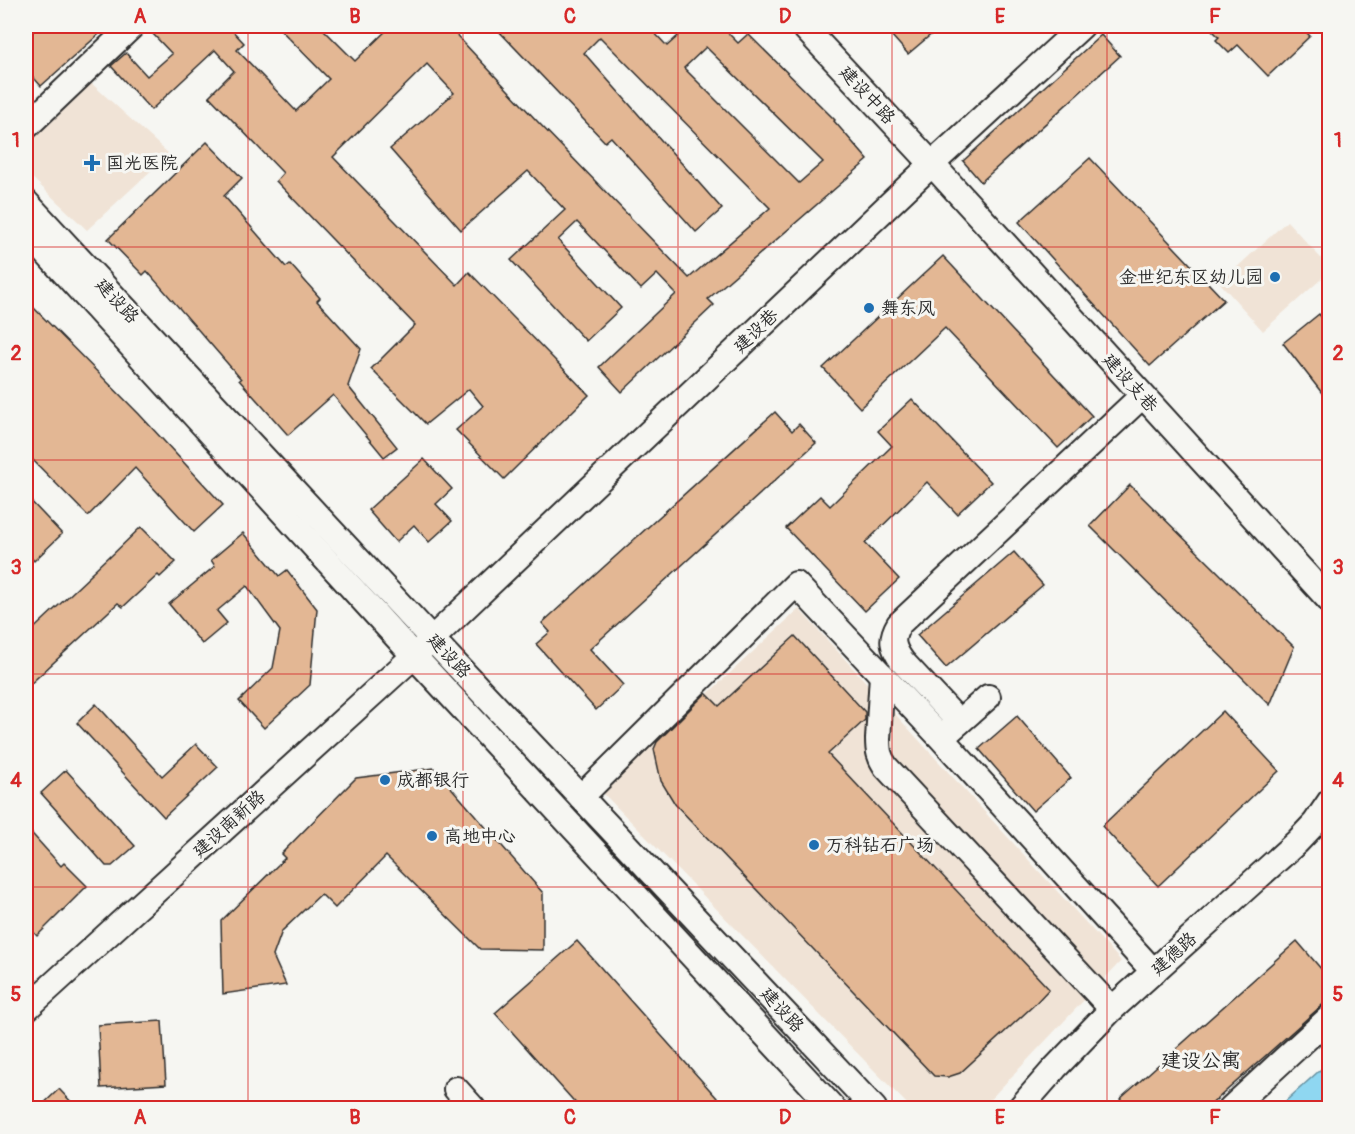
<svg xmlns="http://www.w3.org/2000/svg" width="1355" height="1134" viewBox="0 0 1355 1134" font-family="Pangolin,'LXGW WenKai TC',sans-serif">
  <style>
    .built { fill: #f0e3d6 }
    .water { fill: #8fd7f1; stroke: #6792a2; stroke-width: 1.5 }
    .building { fill: #e3b794; stroke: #2b2b2b; stroke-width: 1.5; fill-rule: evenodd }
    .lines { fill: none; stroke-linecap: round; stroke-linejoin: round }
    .minor-casing { stroke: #2b2b2b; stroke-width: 28 }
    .minor { stroke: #f6f6f2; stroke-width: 24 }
    .grid { fill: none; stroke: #d62828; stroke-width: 1.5; stroke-opacity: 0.55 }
    .poi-dot { fill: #1f6fb2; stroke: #f6f6f2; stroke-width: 2 }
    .labels { text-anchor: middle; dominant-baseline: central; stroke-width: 6; stroke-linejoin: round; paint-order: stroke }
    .street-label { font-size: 18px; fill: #2b2b2b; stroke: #f6f6f2 }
    .poi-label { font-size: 18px; fill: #2b2b2b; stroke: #f6f6f2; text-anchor: start }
    .neighbourhood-label { font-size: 20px; fill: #2b2b2b; stroke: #f6f6f2 }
    .neatline { fill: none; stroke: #d62828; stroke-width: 2 }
    .grid-label { font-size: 20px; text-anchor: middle; font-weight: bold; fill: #d62828 }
  </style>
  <rect width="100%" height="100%" fill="#f6f6f2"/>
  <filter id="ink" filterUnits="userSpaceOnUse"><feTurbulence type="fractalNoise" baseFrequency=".0167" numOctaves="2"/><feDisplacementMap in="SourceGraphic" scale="12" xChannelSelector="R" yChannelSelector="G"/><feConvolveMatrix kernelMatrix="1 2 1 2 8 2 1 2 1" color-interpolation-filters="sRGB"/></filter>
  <g filter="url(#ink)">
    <g class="built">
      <path d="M 90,82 L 169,154 L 87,230 L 26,172 L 26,141 Z"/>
      <path d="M 1287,221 L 1329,267 L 1329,272 L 1263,331 L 1220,283 Z"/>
      <path d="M 799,609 L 1121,961 L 982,1108 L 911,1108 L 602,792 Z"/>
    </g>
    <path class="water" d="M 1329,1062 L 1329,1108 L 1278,1108 Z"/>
    <g class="building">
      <path d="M 39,26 L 108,26 L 41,86 L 26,69 L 26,38 Z"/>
      <path d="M 162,26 L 228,26 L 244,43 L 237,50 L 296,111 L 329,79 L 277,26 L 320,26 L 355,61 L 391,26 L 448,26 L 538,122 L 689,278 L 770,208 L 600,37 L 584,53 L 722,209 L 696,232 L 611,137 L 605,142 L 494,26 L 648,26 L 667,46 L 689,26 L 721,26 L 738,43 L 748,34 L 835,120 L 834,121 L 868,160 L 708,299 L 714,305 L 622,392 L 599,367 L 676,294 L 657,274 L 641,289 L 577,222 L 558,240 L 621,308 L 586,341 L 511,260 L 565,210 L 528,171 L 461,230 L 390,149 L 454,93 L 427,64 L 333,157 L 457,285 L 469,272 L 589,395 L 504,479 L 456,430 L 483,406 L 469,389 L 426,424 L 371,369 L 415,325 L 276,181 L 283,173 L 209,96 L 234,71 L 215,50 L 151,110 L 111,66 L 126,53 L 147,76 L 172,54 L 153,34 ZM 706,47 L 823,162 L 799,183 L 684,68 Z"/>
      <path d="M 883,26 L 941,26 L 908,54 Z"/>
      <path d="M 1208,26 L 1300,26 L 1310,36 L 1268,76 L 1238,45 L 1229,53 L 1216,40 L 1219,37 Z"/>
      <path d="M 1101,35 L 1120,56 L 981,182 L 963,161 Z"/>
      <path d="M 207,142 L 242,178 L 224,196 L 286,267 L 290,264 L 320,298 L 317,301 L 361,349 L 348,386 L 397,447 L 384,457 L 333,395 L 288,435 L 239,380 L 241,379 L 147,271 L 143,275 L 108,239 Z"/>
      <path d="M 1090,158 L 1224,300 L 1150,366 L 1019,222 Z"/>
      <path d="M 943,256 L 1092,416 L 1058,448 L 945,328 L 860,408 L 823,368 Z"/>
      <path d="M 26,300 L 139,414 L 223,505 L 194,532 L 135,468 L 88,516 L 26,453 Z"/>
      <path d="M 1319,314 L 1329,327 L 1329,402 L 1283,343 Z"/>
      <path d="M 912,399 L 991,482 L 957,514 L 927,482 L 865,543 L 899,579 L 865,611 L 786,528 L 820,496 L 830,506 L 892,446 L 878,431 Z"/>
      <path d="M 775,412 L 792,431 L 799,424 L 816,443 L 590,649 L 623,685 L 596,710 L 536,644 L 550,632 L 542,623 Z"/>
      <path d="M 424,459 L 452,489 L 436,504 L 452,521 L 429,542 L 414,525 L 396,542 L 368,510 Z"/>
      <path d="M 1130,485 L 1294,647 L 1270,705 L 1090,526 Z"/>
      <path d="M 26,496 L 62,534 L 34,561 L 26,552 Z"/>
      <path d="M 141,527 L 176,562 L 160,577 L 158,575 L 123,607 L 118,603 L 26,688 L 26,636 L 92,574 L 91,573 L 109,556 L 110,557 Z"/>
      <path d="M 243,533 L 279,576 L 287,570 L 317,609 L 310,685 L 264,728 L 239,701 L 273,668 L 280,631 L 247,586 L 217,611 L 227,623 L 202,644 L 169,604 L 215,566 L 211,560 Z"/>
      <path d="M 1014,552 L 1043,585 L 946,668 L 917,635 Z"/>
      <path d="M 795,636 L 865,712 L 865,720 L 828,754 L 1049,989 L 1033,1006 L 960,1073 L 948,1077 L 934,1076 L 675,804 L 661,781 L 654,749 L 657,742 L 706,693 L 719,706 Z"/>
      <path d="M 96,704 L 162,776 L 196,744 L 218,767 L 164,817 L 77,723 Z"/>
      <path d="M 1223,711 L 1279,771 L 1158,886 L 1102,826 Z"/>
      <path d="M 1017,716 L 1071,778 L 1033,811 L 979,749 Z"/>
      <path d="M 434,768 L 543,893 L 543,950 L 480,949 L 386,856 L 335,908 L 321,894 L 282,931 L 273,956 L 286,985 L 223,994 L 221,921 L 285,858 L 281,854 L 356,778 Z"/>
      <path d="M 66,770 L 135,846 L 112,866 L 106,866 L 41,793 Z"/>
      <path d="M 26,827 L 61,866 L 64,863 L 87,886 L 37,936 L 26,924 Z"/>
      <path d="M 577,941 L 726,1108 L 580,1108 L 495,1013 Z"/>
      <path d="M 1297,941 L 1329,978 L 1329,999 L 1207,1108 L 1128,1108 L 1120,1099 Z"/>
      <path d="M 162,1021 L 166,1084 L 101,1088 L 98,1025 Z"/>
      <path d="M 59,1089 L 77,1108 L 39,1108 Z"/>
    </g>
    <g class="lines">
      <g class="minor-casing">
        <g id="minor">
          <path d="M 803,26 L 932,164 L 1330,601"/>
          <path d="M 26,127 L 132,26"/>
          <path d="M 26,202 L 432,639 L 874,1108"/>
          <path d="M 26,231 L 414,656 L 833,1108"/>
          <path d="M 882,675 L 878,739 C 878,751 879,757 886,767 L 1112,1009"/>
          <path d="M 959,722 L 902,661 C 892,647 890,639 899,624 L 1142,396"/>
          <path d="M 947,733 L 988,697"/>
          <path d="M 581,797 L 796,584 L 941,738 L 1154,972"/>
          <path d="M 26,1009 L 414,656 L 932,164 L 1082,26"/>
          <path d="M 456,1089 L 473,1108"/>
          <path d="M 1020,1108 L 1055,1068 L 1112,1009 L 1297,842 L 1315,823 L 1330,801"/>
          <path d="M 1231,1108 L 1330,1017"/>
        </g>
      </g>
      <use href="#minor" class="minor"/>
    </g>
  </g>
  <path class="grid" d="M 248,26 L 248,1108M 463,26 L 463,1108M 678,26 L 678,1108M 892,26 L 892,1108M 1107,26 L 1107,1108M 26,247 L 1330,247M 26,460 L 1330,460M 26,674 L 1330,674M 26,887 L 1330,887"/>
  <g class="poi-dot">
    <path d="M89 154h6v6h6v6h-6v6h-6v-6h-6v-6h6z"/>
    <circle cx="1275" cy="277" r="6"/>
    <circle cx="869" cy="308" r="6"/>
    <circle cx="385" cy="780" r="6"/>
    <circle cx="432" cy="836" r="6"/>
    <circle cx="814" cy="845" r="6"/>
  </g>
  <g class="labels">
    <g class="street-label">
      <text transform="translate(867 95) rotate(47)">建设中路</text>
      <text transform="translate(117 301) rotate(47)">建设路</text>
      <text transform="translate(756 331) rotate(-44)">建设巷</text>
      <text transform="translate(1130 383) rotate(48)">建设支巷</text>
      <text transform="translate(449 656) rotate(47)">建设路</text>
      <text transform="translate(229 824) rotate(-42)">建设南新路</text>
      <text transform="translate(1174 954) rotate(-42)">建德路</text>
      <text transform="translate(782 1010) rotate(47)">建设路</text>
    </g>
    <g class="poi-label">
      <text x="106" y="163">国光医院</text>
      <text x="1263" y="277" text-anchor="end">金世纪东区幼儿园</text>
      <text x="881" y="308">舞东风</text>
      <text x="397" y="780">成都银行</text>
      <text x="444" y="836">高地中心</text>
      <text x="826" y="845">万科钻石广场</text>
    </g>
    <g class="neighbourhood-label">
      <text x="1201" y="1060">建设公寓</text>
    </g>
  </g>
  <rect width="1355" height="1134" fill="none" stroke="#f6f6f2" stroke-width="66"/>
  <rect x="33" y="33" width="1289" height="1068" class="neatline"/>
  <g class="grid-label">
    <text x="140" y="23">A</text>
    <text x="355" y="23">B</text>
    <text x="570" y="23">C</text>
    <text x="785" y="23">D</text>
    <text x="1000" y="23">E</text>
    <text x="1215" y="23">F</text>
    <text x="16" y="147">1</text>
    <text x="1338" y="147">1</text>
    <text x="16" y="360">2</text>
    <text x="1338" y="360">2</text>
    <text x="16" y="574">3</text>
    <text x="1338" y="574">3</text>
    <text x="16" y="787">4</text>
    <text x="1338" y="787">4</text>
    <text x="16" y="1001">5</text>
    <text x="1338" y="1001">5</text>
    <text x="140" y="1124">A</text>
    <text x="355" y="1124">B</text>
    <text x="570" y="1124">C</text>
    <text x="785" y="1124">D</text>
    <text x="1000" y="1124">E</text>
    <text x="1215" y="1124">F</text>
  </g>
</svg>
